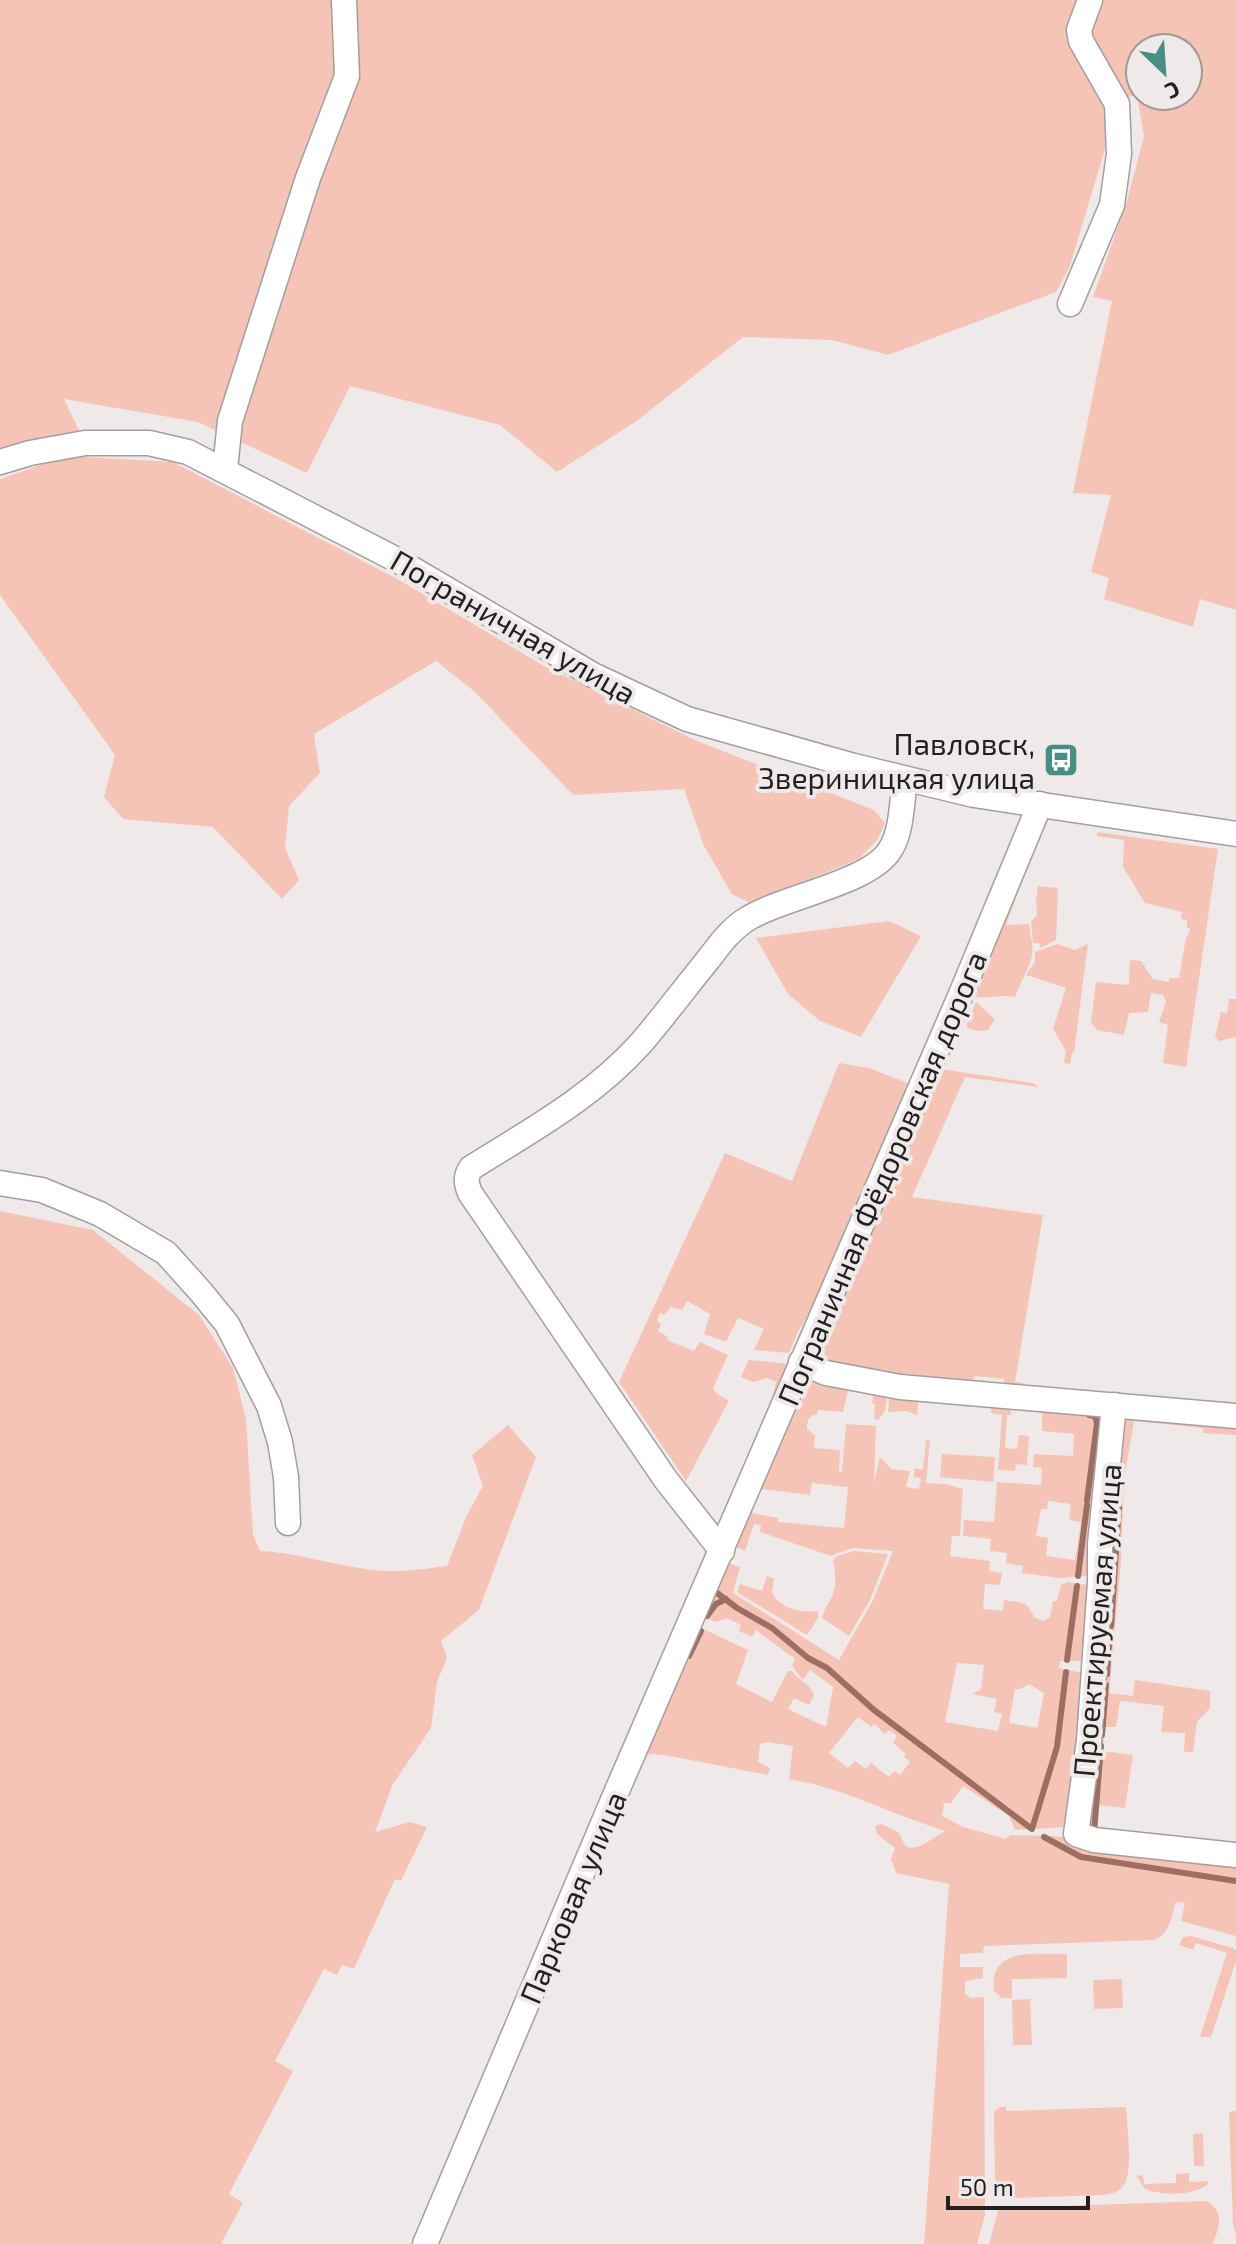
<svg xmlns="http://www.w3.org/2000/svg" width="1236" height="2244" viewBox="0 0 1236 2244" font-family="'Exo 2',sans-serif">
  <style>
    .green { fill: #f5c4b6; fill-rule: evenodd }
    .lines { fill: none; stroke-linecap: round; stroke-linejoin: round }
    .stream { stroke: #9d6f62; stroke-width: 6 }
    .minor-casing { stroke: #a39f9d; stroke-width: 27 }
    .minor { stroke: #fff; stroke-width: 24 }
    .labels { text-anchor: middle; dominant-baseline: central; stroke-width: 8; stroke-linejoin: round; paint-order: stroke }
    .street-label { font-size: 30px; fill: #211f1f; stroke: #efeae9 }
    .poi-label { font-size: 30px; fill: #211f1f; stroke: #efeae9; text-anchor: end }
  </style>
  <rect width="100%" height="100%" fill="#efeae9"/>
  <g class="green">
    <path d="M 0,0 L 1236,0 L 1236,610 L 1200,599 L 1193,627 L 1104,599 L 1109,578 L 1091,572 L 1111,495 L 1073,493 L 1112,301 L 1093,297 L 1127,201 L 1144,136 L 1137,95 L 1104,103 L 1108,139 L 1070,266 L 1056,292 L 888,355 L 832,340 L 743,337 L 638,420 L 557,472 L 500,425 L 350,386 L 307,473 L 198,422 L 64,399 L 85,443 L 0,465 ZM 1140,48 L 1188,48 L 1188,96 L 1140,96 Z"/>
    <path d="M 66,456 L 173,462 L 401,581 L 544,666 L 697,741 L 874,810 L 885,823 L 878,839 L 859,859 L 750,903 L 732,894 L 704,846 L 684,789 L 573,795 L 475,692 L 436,661 L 314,734 L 320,773 L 289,806 L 285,848 L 299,880 L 282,899 L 213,827 L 123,819 L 104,797 L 115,755 L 0,595 L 0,479 Z"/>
    <path d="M 1097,832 L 1218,849 L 1186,1067 L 1163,1063 L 1168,1025 L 1159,1022 L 1166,1002 L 1163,995 L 1151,993 L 1148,1012 L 1129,1013 L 1124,1035 L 1097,1030 L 1091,1023 L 1096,982 L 1129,985 L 1130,960 L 1141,961 L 1153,979 L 1168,982 L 1170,978 L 1179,978 L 1186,937 L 1188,937 L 1190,928 L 1187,927 L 1187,920 L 1181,919 L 1182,912 L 1145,903 L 1123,867 L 1124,840 L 1097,836 Z"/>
    <path d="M 1022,882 L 1006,925 L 1029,924 C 1030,933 1034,948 1032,956 C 1029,969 1020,983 1015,997 C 998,993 984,1002 968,994 L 1015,883 Z"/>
    <path d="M 1038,886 L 1057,888 L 1058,893 L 1056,940 L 1041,948 L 1039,943 L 1033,943 L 1031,922 L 1037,915 L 1036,900 Z"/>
    <path d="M 889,921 L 921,936 L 861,1037 L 820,1021 L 788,994 L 756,938 Z"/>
    <path d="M 1057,944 L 1075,950 L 1088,944 L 1074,1052 L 1072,1052 L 1070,1064 L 1064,1063 L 1066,1051 L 1053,1029 L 1066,988 L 1026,975 L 1035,962 L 1035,952 Z"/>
    <path d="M 1229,999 L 1236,999 L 1236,1037 L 1219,1041 L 1215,1037 L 1221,1012 L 1227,1013 Z"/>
    <path d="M 976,1002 L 995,1019 L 988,1030 L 977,1031 L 966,1027 Z"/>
    <path d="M 839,1063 L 869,1068 L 910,1084 L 833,1270 L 798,1332 L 789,1353 L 754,1350 L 764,1329 L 738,1318 L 726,1342 L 704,1334 L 710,1314 L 687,1301 L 682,1310 L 671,1307 L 664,1315 L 660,1313 L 657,1320 L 661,1325 L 658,1331 L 668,1337 L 667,1340 L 694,1351 L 700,1342 L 728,1355 L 713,1388 L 717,1394 L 729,1401 L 686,1481 L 619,1382 L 725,1153 L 792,1181 Z"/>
    <path d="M 940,1069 L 1033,1083 L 1039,1087 L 965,1077 L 912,1197 L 1043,1215 L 1015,1382 L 1024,1383 L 1018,1392 L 1004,1390 L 1004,1379 L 975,1376 L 969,1388 L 934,1386 L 827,1361 L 821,1347 Z"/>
    <path d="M 0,1211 L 93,1230 L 199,1315 L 233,1368 L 246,1419 L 253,1534 L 260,1551 C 304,1553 346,1570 391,1571 C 409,1572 429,1568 447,1566 L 467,1515 L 483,1486 L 472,1455 L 508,1425 L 536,1457 L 479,1610 L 441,1641 L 447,1658 L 437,1682 L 431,1728 L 393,1784 L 375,1832 L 410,1822 L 427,1827 L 401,1881 L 395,1879 L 354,1969 L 342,1965 L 337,1975 L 324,1969 L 275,2061 L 293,2071 L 229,2194 L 243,2203 L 221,2244 L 0,2244 Z"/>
    <path d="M 749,1360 L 788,1364 L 789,1368 L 776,1394 L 773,1394 L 776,1382 L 767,1378 L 754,1382 L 741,1377 Z"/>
    <path d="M 808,1376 L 849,1387 L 843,1412 L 818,1410 L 817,1414 C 808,1416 807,1421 807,1429 L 815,1435 L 814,1448 L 840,1450 L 839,1472 L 842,1472 L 846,1424 L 876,1426 L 874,1483 L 880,1457 L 891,1469 L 910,1471 L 906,1487 L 919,1489 L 921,1478 L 914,1477 L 914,1469 L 923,1469 L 926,1440 L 930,1440 L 926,1483 L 945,1484 L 963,1489 L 960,1536 L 952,1536 L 950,1556 L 990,1561 L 989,1571 L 1002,1573 L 1000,1585 L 985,1584 L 983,1609 L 1003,1611 L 1004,1600 C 1022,1603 1027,1600 1034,1617 L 1043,1621 L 1050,1617 L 1053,1601 L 1057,1601 L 1061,1585 L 1067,1582 L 1088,1585 L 1083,1661 L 1060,1661 L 1059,1668 L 1083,1673 L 1080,1723 L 1065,1827 L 1015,1830 L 1009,1816 L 963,1786 L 951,1803 L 944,1803 L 942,1816 L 963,1827 L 1006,1839 L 1010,1835 L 1054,1836 L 1236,1860 L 1236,1936 L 1181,1921 L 1185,1903 L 1176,1902 C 1171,1917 1171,1933 1154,1940 L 984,1946 L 983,1953 L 960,1954 L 960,1967 L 983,1967 L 983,1978 L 965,1981 L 965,1994 L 971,1998 L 984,1997 L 985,2215 L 977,2244 L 924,2244 L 949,1884 L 896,1873 L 891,1859 L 895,1848 L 877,1834 L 875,1826 L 882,1824 C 887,1828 895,1829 899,1833 C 902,1836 902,1842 905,1845 C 915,1855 935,1835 946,1831 C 893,1815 844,1788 789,1779 L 793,1746 L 768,1742 L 760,1744 L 758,1762 L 770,1768 L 768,1775 L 670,1756 L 653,1754 L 643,1756 L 697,1626 L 748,1650 L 736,1684 L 772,1702 L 788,1671 L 792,1671 C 798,1680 811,1684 814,1695 L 809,1705 L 794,1698 L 788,1709 L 826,1727 L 833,1687 L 810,1670 L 803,1680 L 792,1666 L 795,1659 L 756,1630 L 752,1637 L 739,1631 L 741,1625 L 727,1618 L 716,1622 L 702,1616 L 728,1563 L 740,1567 L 733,1593 L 839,1660 L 873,1600 L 893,1551 L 852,1548 L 831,1556 L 760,1532 L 761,1525 L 754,1524 L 745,1551 L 733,1545 L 745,1512 L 778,1518 L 778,1522 L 844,1528 L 848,1487 L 812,1483 L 810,1495 L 755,1488 ZM 957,1663 L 984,1665 L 981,1689 L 972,1694 L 997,1699 L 994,1712 L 1002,1714 L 998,1731 L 945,1722 ZM 1029,1684 L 1044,1693 L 1037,1728 L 1009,1723 L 1015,1689 L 1020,1689 ZM 858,1717 L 871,1727 L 874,1724 L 885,1734 L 889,1730 L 897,1736 L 893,1743 L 906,1754 L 904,1757 L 910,1762 L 900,1775 L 894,1771 L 889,1777 L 871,1763 L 866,1769 L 855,1761 L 848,1768 L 829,1753 Z"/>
    <path d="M 874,1389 L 887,1390 L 885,1411 L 878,1420 L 874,1419 L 875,1404 L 872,1403 Z"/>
    <path d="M 890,1391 L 919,1394 L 917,1415 L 907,1411 L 888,1412 Z"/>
    <path d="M 992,1403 L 1011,1407 L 1011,1415 L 1007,1415 L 1005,1448 L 1017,1449 L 1019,1435 L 1029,1436 L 1027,1465 L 1016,1464 L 1015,1471 L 998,1470 L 1002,1415 L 991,1413 Z"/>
    <path d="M 1042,1411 L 1103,1412 L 1091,1574 L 1087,1576 L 1059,1578 L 1022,1573 L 1023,1566 L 1006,1563 L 1007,1553 L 990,1551 L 991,1539 L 963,1536 L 964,1520 L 994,1522 L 997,1482 L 1041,1485 L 1042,1468 L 1033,1467 L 1034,1454 L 1073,1456 L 1074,1434 L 1042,1431 ZM 1048,1501 L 1071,1504 L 1069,1520 L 1081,1522 L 1075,1560 L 1046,1556 L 1048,1538 L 1036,1536 L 1041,1509 L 1047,1509 Z"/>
    <path d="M 1120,1418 L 1236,1419 L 1236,1435 L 1203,1433 L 1203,1428 L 1134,1421 L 1124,1480 L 1121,1562 L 1109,1693 L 1133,1696 L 1135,1680 L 1210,1691 L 1210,1708 L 1197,1722 L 1193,1752 L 1184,1752 L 1185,1733 L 1161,1732 L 1164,1706 L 1120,1701 L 1116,1727 L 1105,1727 L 1103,1751 L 1133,1755 L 1125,1808 L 1098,1805 L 1096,1827 L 1236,1844 L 1101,1837 L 1081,1821 Z"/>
    <path d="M 942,1454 L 995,1457 L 993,1482 L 940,1477 Z"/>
    <path d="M 854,1551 L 888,1554 L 870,1600 L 849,1636 L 822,1618 C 824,1608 829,1603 833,1594 C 837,1583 835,1572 833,1560 L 837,1556 Z"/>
    <path d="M 767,1576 L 774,1579 L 772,1592 C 780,1609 801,1613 818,1611 L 818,1618 L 807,1635 L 737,1592 L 740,1584 L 762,1591 Z"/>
    <path d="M 1191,1936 L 1233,1948 L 1236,1951 L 1236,1961 L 1211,2037 L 1200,2037 L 1227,1953 L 1196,1943 L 1193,1950 L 1179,1945 L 1183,1937 Z"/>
    <path d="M 1067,1954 L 1067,1978 L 1012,1979 L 1012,1998 L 1002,1998 L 994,1991 C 989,1945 1036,1955 1067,1954 Z"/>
    <path d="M 1122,1979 L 1123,2008 L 1094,2009 L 1093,1980 Z"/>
    <path d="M 1030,1999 L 1032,2045 L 1013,2045 L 1012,2000 Z"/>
    <path d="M 1000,2107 L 1006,2107 L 1006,2111 L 1126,2107 C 1127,2126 1133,2167 1125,2183 C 1120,2192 1112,2194 1103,2195 L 1015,2198 L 1003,2195 L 995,2178 L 994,2119 L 994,2112 Z"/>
    <path d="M 1236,2111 L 1236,2235 L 1233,2224 L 1229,2112 Z"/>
    <path d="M 1203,2133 L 1204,2166 L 1194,2166 L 1193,2134 Z"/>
    <path d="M 1189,2173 L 1189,2182 L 1208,2181 L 1207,2185 C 1193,2196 1159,2196 1144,2188 L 1137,2176 L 1143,2175 L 1144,2184 L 1176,2183 L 1176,2174 Z"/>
    <path d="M 1206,2201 C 1225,2209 1220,2229 1212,2244 L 989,2244 L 998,2211 L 1004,2208 Z"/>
  </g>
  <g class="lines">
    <g class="stream">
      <path d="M 1087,1501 L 1097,1423 L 1095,1416 L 1089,1415"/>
      <path d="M 1078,1576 L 1087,1505"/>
      <path d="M 717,1593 L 737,1608 L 772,1628 L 808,1658 L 827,1668 L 874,1710 L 1032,1829 L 1057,1747 L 1066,1672"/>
      <path d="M 707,1616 L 716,1604 L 726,1599"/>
      <path d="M 1111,1626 L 1119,1506"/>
      <path d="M 1108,1654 L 1110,1639"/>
      <path d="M 689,1656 L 701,1631"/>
      <path d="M 1067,1660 L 1077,1586"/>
      <path d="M 1107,1674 L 1108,1658"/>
      <path d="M 1102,1735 L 1106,1685"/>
      <path d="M 1094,1833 L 1101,1746"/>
      <path d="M 1044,1837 L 1081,1857 L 1236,1881"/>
    </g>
    <g class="minor-casing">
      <g id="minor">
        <path d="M 1070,304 L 1112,205 L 1119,154 L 1117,104 L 1081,41 L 1079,30 L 1090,0"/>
        <path d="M 0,462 L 30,453 L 85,443 L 149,443 L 188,452 L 397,560 L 593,675 L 687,719 L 854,766 L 974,795 L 1236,834"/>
        <path d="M 225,469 L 230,421 L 308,178 L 347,76 L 344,0"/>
        <path d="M 0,1183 L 42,1190 L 100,1214 L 166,1253 L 201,1292 L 227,1324 L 269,1406 L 280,1442 L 286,1477 L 288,1523"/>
        <path d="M 801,1362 L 826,1373 L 900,1387 L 1236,1416"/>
        <path d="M 1114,1405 L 1100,1544 L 1100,1582 L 1089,1741 L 1076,1834 L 1094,1840 L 1236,1855"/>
        <path d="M 722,1551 L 666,1480 L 470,1193 C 466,1183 465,1177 471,1168 C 532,1130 594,1096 642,1042 C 664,1016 685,988 707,961 C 718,947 728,932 744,921 C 779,897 869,884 890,850 C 902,832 902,800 905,779"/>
        <path d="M 425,2244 L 613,1800 L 961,994 L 1040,804"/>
      </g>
    </g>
    <use href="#minor" class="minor"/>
  </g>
  <defs>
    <g id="bus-square" transform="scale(1.8)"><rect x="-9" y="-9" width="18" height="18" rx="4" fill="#488e86" stroke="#efeae9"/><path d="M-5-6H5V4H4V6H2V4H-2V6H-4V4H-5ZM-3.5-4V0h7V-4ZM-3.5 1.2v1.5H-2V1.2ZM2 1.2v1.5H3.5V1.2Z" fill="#fff"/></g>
  </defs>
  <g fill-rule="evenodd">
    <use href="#bus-square" x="1061" y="760"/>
  </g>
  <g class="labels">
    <g class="street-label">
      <text transform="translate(514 626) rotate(30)">Пограничная улица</text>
      <text transform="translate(881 1178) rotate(-67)">Пограничная Фёдоровская дорога</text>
      <text transform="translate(1096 1620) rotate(-85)">Проектируемая улица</text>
      <text transform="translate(572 1897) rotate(-67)">Парковая улица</text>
    </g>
    <g class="poi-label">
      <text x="1035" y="743">Павловск,<tspan x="1035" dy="34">Звериницкая улица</tspan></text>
    </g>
  </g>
  <g transform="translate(1164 72) rotate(155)"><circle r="38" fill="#efeae9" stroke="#9d9998" stroke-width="2"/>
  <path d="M0-6L14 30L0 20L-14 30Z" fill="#488e86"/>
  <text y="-12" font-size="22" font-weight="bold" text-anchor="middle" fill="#211f1f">С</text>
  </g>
  <path d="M948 2196v12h140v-12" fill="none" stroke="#211f1f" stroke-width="4"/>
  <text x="960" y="2196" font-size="24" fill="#211f1f" stroke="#efeae9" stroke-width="6" paint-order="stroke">50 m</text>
</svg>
